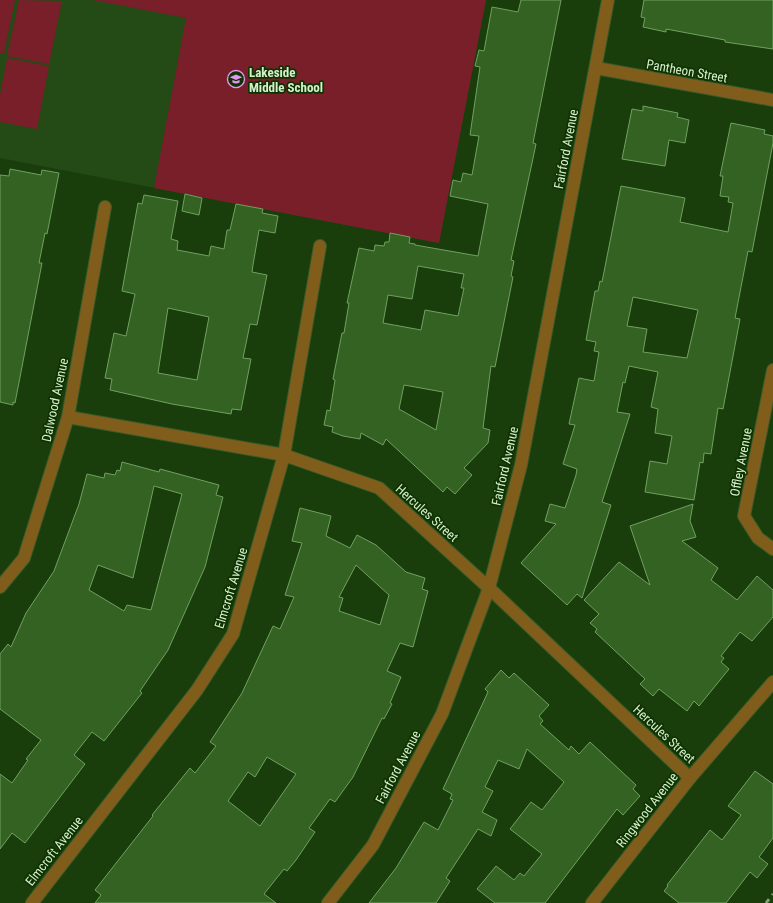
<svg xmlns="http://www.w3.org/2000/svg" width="773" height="903" viewBox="0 0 773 903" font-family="'Roboto Condensed',sans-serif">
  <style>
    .built { fill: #244a15 }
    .green { fill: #781f2a }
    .building { fill: #336222; stroke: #70a160; fill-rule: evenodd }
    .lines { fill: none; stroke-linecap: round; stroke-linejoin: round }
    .minor-casing { stroke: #385a2b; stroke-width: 14 }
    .minor { stroke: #805d1b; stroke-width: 12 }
    .rail { stroke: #81a076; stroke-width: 3; stroke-dasharray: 5 5; stroke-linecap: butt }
    .labels { text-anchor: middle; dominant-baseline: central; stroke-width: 3.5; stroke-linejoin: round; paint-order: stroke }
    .street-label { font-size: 13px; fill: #d5f0cd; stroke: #0f3201 }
    .poi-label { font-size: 13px; font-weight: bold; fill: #d5f0cd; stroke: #0f3201; text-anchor: start }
  </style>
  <rect width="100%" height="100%" fill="#1a3d0c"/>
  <path class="built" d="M 0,0 L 486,0 L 439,243 L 0,158 Z"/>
  <g class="green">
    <path d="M 0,0 L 15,0 L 4,54 L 0,53 Z"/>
    <path d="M 19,0 L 62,1 L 49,64 L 7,56 Z"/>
    <path d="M 93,0 L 486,0 L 439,243 L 154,188 L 186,18 Z"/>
    <path d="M 7,58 L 49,66 L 37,129 L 0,122 L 0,95 Z"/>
  </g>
  <g class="building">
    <path d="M 521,0 L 561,0 L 533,143 L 536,144 L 532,163 L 511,260 L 514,261 L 511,276 L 513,277 L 495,367 L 491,366 L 483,428 L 490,430 L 488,443 L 464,468 L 472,475 L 455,494 L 447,487 L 443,492 L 386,439 L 383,445 L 361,433 L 360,439 L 343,436 L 332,432 L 333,427 L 324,425 L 327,410 L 330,411 L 335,380 L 333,379 L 342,333 L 344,333 L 349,303 L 347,303 L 359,248 L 374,251 L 375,245 L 384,246 L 385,242 L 389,242 L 390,233 L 410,237 L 409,243 L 415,244 L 415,245 L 478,256 L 488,204 L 450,196 L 453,180 L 461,182 L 463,173 L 472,175 L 479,136 L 470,135 L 480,67 L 475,66 L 479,50 L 484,51 L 492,7 L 518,12 ZM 418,266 L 464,274 L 461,288 L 464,288 L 458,316 L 425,310 L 421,330 L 383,323 L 388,295 L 412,299 ZM 404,385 L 443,392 L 436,430 L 399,409 Z"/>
    <path d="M 644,0 L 773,0 L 773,49 L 725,42 L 725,40 L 666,29 L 666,32 L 643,27 L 645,18 L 641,17 Z"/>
    <path d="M 643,106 L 678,113 L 677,117 L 689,120 L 685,143 L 669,140 L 665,166 L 622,159 L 632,109 L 643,111 Z"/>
    <path d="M 731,123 L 765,130 L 764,134 L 773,136 L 773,143 L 752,252 L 748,251 L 735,318 L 740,319 L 723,409 L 718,408 L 711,454 L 704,453 L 703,463 L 700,462 L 694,500 L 645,492 L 650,461 L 667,464 L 672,436 L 655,433 L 658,409 L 651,407 L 658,372 L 629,366 L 625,383 L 623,382 L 617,412 L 630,414 L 602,502 L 611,505 L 582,598 L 577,594 L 567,605 L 521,563 L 556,524 L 545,521 L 550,504 L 565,508 L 576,475 L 577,469 L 563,464 L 575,425 L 569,424 L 579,378 L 594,381 L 599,352 L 594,351 L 596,342 L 586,340 L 595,291 L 598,291 L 600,281 L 602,282 L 621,186 L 685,198 L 680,222 L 728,232 L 733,203 L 728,202 L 729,197 L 720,196 L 723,176 L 720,176 ZM 633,297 L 698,310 L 687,358 L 643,352 L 647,329 L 627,326 Z"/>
    <path d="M 10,169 L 41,175 L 42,170 L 59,173 L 47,234 L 45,233 L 39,263 L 42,263 L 15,403 L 13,402 L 13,405 L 0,402 L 0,175 L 9,176 Z"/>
    <path d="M 185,194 L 202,198 L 199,215 L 182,211 Z"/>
    <path d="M 144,195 L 178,201 L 171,239 L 178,241 L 177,250 L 209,256 L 211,246 L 224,249 L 227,230 L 230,230 L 236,204 L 263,209 L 262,213 L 278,216 L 275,233 L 259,230 L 253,265 L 252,272 L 267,275 L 257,325 L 250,324 L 243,358 L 251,359 L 241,410 L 232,409 L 231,414 L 172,404 L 110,390 L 112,379 L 105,378 L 114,333 L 126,336 L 135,294 L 122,291 L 138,203 L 142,204 ZM 168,308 L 209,317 L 197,380 L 158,373 Z"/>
    <path d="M 122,462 L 159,472 L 160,469 L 219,485 L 216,495 L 223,497 L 205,567 L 168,650 L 140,691 L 142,693 L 104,741 L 92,732 L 74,755 L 85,764 L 25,843 L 12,833 L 0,849 L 0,774 L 12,783 L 28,760 L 26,759 L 41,740 L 0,709 L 0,654 L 8,644 L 11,647 L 26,613 L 54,571 L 79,504 L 87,474 L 104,478 L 105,473 L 115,475 L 117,470 L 120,471 ZM 154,486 L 182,494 L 151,610 L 127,605 L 124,611 L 89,590 L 98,565 L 133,578 Z"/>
    <path d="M 693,504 L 690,521 L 696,537 L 682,541 L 718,568 L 711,580 L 737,600 L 757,576 L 773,590 L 773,617 L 752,641 L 740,632 L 721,656 L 724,658 L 721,662 L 729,669 L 699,706 L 694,701 L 687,711 L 659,689 L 653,696 L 640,684 L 645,679 L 595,632 L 597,629 L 590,623 L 599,614 L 584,600 L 619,562 L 650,585 L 630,526 Z"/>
    <path d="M 300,508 L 331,516 L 326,536 L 350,548 L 357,535 L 376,545 L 406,572 L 425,578 L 422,589 L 428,591 L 413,647 L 400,643 L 387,671 L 401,677 L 390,703 L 392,704 L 384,719 L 382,718 L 353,777 L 335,802 L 330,799 L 309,828 L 315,832 L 296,860 L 287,871 L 284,869 L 264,894 L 276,903 L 95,903 L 101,895 L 95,890 L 153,816 L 152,815 L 190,768 L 195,773 L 216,746 L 210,742 L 242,693 L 273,626 L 280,629 L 294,597 L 285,595 L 302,543 L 292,541 ZM 356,565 L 389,595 L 380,625 L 339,611 L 343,598 L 339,597 ZM 267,757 L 296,774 L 260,826 L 228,801 L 248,772 L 255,777 Z"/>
    <path d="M 501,670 L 509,678 L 514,673 L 549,705 L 539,716 L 543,721 L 540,724 L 569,750 L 571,746 L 579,754 L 590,742 L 636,785 L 633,789 L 640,796 L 623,815 L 617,809 L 545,903 L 495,903 L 477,889 L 496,866 L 514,880 L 520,873 L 524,876 L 542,854 L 510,829 L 531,802 L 542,810 L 564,782 L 527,749 L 519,769 L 498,760 L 485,787 L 493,791 L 482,812 L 497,820 L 491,836 L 478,829 L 446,878 L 450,881 L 436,903 L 369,903 L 396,868 L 424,822 L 438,830 L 453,800 L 450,799 L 452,794 L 443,789 L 488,692 L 485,689 Z"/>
    <path d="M 755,771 L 773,784 L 773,838 L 759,857 L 768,864 L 757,878 L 750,872 L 726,903 L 679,903 L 664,891 L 668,886 L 667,885 L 710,830 L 722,840 L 741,815 L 728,806 Z"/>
  </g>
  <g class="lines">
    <g class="minor-casing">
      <g id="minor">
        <path d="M 596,68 L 773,100"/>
        <path d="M 773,370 L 744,516 L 758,538 L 773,549"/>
        <path d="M 68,417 L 284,455 L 379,488 L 489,588 L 690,778"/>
        <path d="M 0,587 L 24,558 L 68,417 L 105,207"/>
        <path d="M 32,903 L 197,690 L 233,634 L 284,455 L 320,246"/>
        <path d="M 328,903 L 373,845 L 442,714 L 489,588 L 521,465 L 608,0"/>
        <path d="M 592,903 L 690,778 L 773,682"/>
      </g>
    </g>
    <use href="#minor" class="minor"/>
    <path class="rail" d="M 766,903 L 773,894"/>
  </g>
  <defs>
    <g id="school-ring" transform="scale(0.9)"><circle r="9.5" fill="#0f3201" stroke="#de98f2" stroke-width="1.5"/><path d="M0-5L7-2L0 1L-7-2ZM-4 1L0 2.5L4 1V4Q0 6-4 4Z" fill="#de98f2"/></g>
  </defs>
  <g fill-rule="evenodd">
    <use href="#school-ring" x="236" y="79"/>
  </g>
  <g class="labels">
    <g class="street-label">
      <text transform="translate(687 71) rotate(10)">Pantheon Street</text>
      <text transform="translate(566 149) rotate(-79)">Fairford Avenue</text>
      <text transform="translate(55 400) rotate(-78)">Dalwood Avenue</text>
      <text transform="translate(741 462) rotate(-79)">Offley Avenue</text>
      <text transform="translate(505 466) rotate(-77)">Fairford Avenue</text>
      <text transform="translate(427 513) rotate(42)">Hercules Street</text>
      <text transform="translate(231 588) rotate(-73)">Elmcroft Avenue</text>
      <text transform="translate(664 734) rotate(43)">Hercules Street</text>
      <text transform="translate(398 767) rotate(-62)">Fairford Avenue</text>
      <text transform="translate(647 810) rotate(-52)">Ringwood Avenue</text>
      <text transform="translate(54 851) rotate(-52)">Elmcroft Avenue</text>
    </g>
    <g class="poi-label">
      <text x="249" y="72">Lakeside<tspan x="249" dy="15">Middle School</tspan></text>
    </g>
  </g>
</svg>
